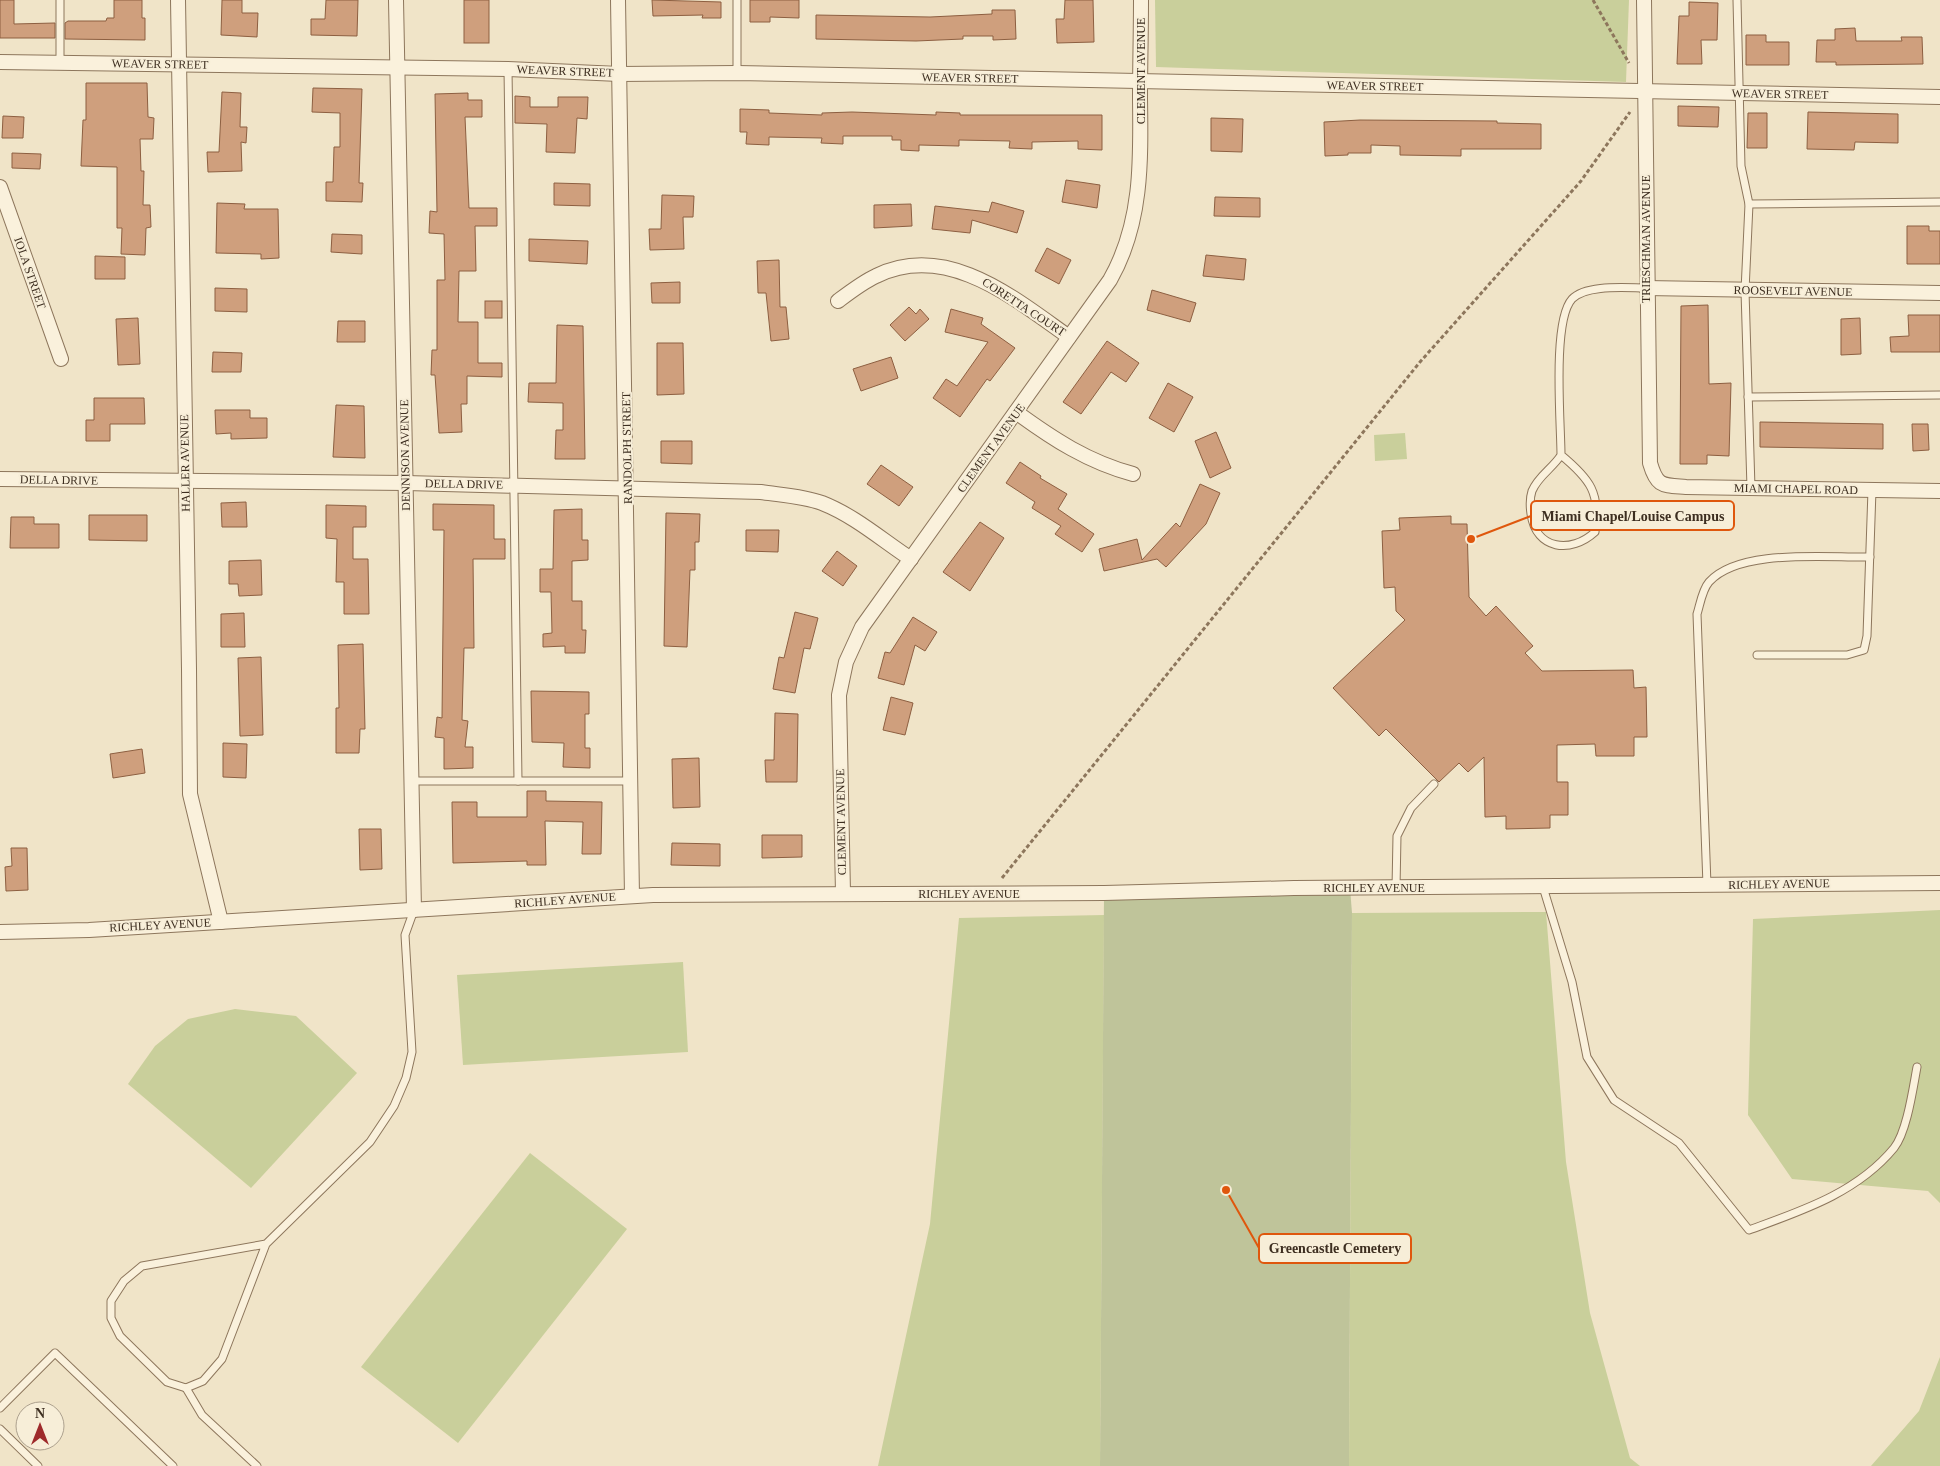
<svg xmlns="http://www.w3.org/2000/svg" width="1940" height="1466" viewBox="0 0 1940 1466" font-family="'Times New Roman',serif">
  <style>
    .green { fill: #c9cf9b }
    .cemetery { fill: #bfc49a }
    .building { fill: #cf9f7d; stroke: #8d5f41 }
    .lines { fill: none; stroke-linecap: round; stroke-linejoin: round }
    .lane-casing { stroke: #8d765c; stroke-width: 9 }
    .street-casing { stroke: #8d765c; stroke-width: 16 }
    .path { stroke: #8d765c; stroke-width: 3; stroke-dasharray: 4 2.5; stroke-linecap: butt }
    .lane { stroke: #faf1dc; stroke-width: 7 }
    .street { stroke: #faf1dc; stroke-width: 14 }
    .labels { text-anchor: middle; dominant-baseline: central; stroke-width: 4; stroke-linejoin: round; paint-order: stroke }
    .street-label { font-size: 12px; fill: #3d2e20; stroke: #f7eed8 }
    .leader { fill: none; stroke: #df570d; stroke-width: 2 }
    .callout-dot { fill: #df570d; stroke: #f7eed8; stroke-width: 2 }
    .callout { fill: #f7eed8; stroke: #df570d; stroke-width: 2 }
    .callout-label { font-size: 14px; text-anchor: middle; font-weight: bold; fill: #3d2e20 }
  </style>
  <rect width="100%" height="100%" fill="#f0e4c8"/>
  <g class="green">
    <path d="M 1155,0 L 1629,0 L 1626,82 L 1156,67 Z"/>
    <path d="M 1405,433 L 1407,459 L 1375,461 L 1374,435 Z"/>
    <path d="M 1940,910 L 1940,1203 L 1928,1191 L 1792,1179 L 1748,1115 L 1753,919 Z"/>
    <path d="M 1546,912 L 1566,1162 L 1590,1313 L 1630,1458 L 1640,1466 L 1349,1466 L 1352,913 Z"/>
    <path d="M 1104,915 L 1100,1466 L 878,1466 L 930,1224 L 959,918 Z"/>
    <path d="M 683,962 L 688,1052 L 463,1065 L 457,975 Z"/>
    <path d="M 235,1009 L 296,1016 L 357,1073 L 251,1188 L 128,1084 L 155,1046 L 188,1019 Z"/>
    <path d="M 530,1153 L 627,1229 L 458,1443 L 361,1367 Z"/>
    <path d="M 1940,1357 L 1940,1466 L 1871,1466 L 1919,1411 Z"/>
  </g>
  <path class="cemetery" d="M 1350,888 L 1352,913 L 1349,1466 L 1100,1466 L 1104,893 Z"/>
  <g class="building">
    <path d="M 0,0 L 14,0 L 14,24 L 55,23 L 55,38 L 0,38 Z"/>
    <path d="M 114,0 L 142,0 L 142,18 L 145,18 L 145,40 L 65,39 L 65,23 L 68,21 L 106,21 L 107,18 L 114,18 Z"/>
    <path d="M 222,0 L 242,0 L 242,13 L 258,13 L 257,37 L 221,35 Z"/>
    <path d="M 326,0 L 358,0 L 357,36 L 311,35 L 311,19 L 325,19 Z"/>
    <rect x="464" y="0" width="25" height="43"/>
    <path d="M 652,0 L 721,2 L 721,18 L 702,18 L 703,15 L 653,16 Z"/>
    <path d="M 750,0 L 799,0 L 799,18 L 770,17 L 770,22 L 750,22 Z"/>
    <path d="M 1065,0 L 1093,0 L 1094,42 L 1057,43 L 1056,19 L 1064,19 Z"/>
    <path d="M 1689,2 L 1718,3 L 1717,40 L 1701,40 L 1702,64 L 1677,64 L 1679,16 L 1689,16 Z"/>
    <path d="M 992,10 L 1015,10 L 1016,39 L 993,40 L 993,36 L 963,36 L 963,39 L 916,41 L 816,39 L 816,15 L 930,17 L 992,14 Z"/>
    <path d="M 1855,28 L 1856,41 L 1902,41 L 1901,37 L 1922,37 L 1923,64 L 1836,65 L 1836,62 L 1816,62 L 1817,40 L 1835,40 L 1835,29 Z"/>
    <path d="M 1746,35 L 1766,35 L 1766,42 L 1789,42 L 1789,65 L 1746,65 Z"/>
    <path d="M 86,83 L 147,83 L 148,117 L 154,118 L 153,139 L 140,139 L 141,171 L 144,171 L 143,205 L 150,205 L 151,227 L 146,228 L 145,255 L 121,254 L 122,228 L 117,228 L 117,167 L 81,166 L 83,120 L 86,120 Z"/>
    <path d="M 313,88 L 362,89 L 359,183 L 363,183 L 362,202 L 326,201 L 326,182 L 333,182 L 334,147 L 340,147 L 340,113 L 312,112 Z"/>
    <path d="M 222,92 L 241,93 L 240,127 L 247,127 L 246,143 L 241,142 L 242,171 L 208,172 L 207,152 L 219,152 Z"/>
    <path d="M 468,93 L 468,100 L 482,100 L 482,117 L 465,117 L 469,208 L 497,208 L 497,226 L 475,226 L 476,271 L 459,271 L 458,322 L 478,322 L 478,363 L 502,363 L 502,377 L 467,376 L 467,404 L 461,404 L 462,432 L 439,433 L 435,375 L 431,375 L 432,350 L 437,350 L 437,280 L 445,280 L 444,234 L 429,233 L 430,211 L 437,212 L 435,94 Z"/>
    <path d="M 515,96 L 530,97 L 530,107 L 558,107 L 558,97 L 588,97 L 587,119 L 577,118 L 575,153 L 546,152 L 547,124 L 515,123 Z"/>
    <path d="M 1678,106 L 1719,107 L 1718,127 L 1678,126 Z"/>
    <path d="M 740,109 L 769,110 L 769,113 L 822,115 L 822,113 L 852,112 L 936,115 L 936,112 L 960,113 L 960,115 L 1102,115 L 1102,150 L 1078,149 L 1078,141 L 1032,142 L 1032,149 L 1009,148 L 1010,141 L 959,140 L 959,146 L 919,145 L 919,151 L 901,150 L 901,140 L 892,140 L 892,136 L 843,136 L 843,144 L 821,143 L 822,138 L 769,137 L 769,145 L 746,144 L 747,132 L 740,132 Z"/>
    <path d="M 1808,112 L 1898,114 L 1898,143 L 1855,142 L 1854,150 L 1807,149 Z"/>
    <path d="M 1748,113 L 1767,113 L 1767,148 L 1747,148 Z"/>
    <path d="M 3,116 L 24,117 L 23,138 L 2,138 Z"/>
    <path d="M 1211,118 L 1243,119 L 1242,152 L 1211,151 Z"/>
    <path d="M 1360,120 L 1497,121 L 1497,123 L 1541,124 L 1541,149 L 1461,149 L 1461,156 L 1400,155 L 1400,146 L 1371,145 L 1371,153 L 1348,153 L 1348,155 L 1325,156 L 1324,122 Z"/>
    <path d="M 12,153 L 41,154 L 40,169 L 12,168 Z"/>
    <path d="M 1066,180 L 1100,185 L 1097,208 L 1062,202 Z"/>
    <path d="M 554,183 L 590,184 L 590,206 L 554,205 Z"/>
    <path d="M 662,195 L 694,196 L 693,217 L 683,217 L 684,249 L 650,250 L 649,229 L 661,229 Z"/>
    <path d="M 1215,197 L 1260,198 L 1260,217 L 1214,216 Z"/>
    <path d="M 992,202 L 1024,211 L 1017,233 L 972,220 L 970,233 L 932,229 L 935,206 L 989,212 Z"/>
    <path d="M 217,203 L 245,204 L 244,209 L 278,209 L 279,258 L 261,259 L 261,254 L 216,253 Z"/>
    <path d="M 911,204 L 912,226 L 874,228 L 874,205 Z"/>
    <path d="M 1907,226 L 1929,226 L 1929,231 L 1940,231 L 1940,264 L 1907,264 Z"/>
    <path d="M 332,234 L 362,235 L 362,254 L 331,252 Z"/>
    <path d="M 529,239 L 588,241 L 587,264 L 529,261 Z"/>
    <path d="M 1047,248 L 1071,260 L 1059,284 L 1035,271 Z"/>
    <path d="M 1206,255 L 1246,259 L 1244,280 L 1203,276 Z"/>
    <path d="M 95,256 L 125,257 L 125,279 L 95,279 Z"/>
    <path d="M 779,260 L 780,307 L 786,307 L 789,339 L 771,341 L 766,293 L 758,293 L 757,261 Z"/>
    <path d="M 680,282 L 680,303 L 652,303 L 651,283 Z"/>
    <path d="M 215,288 L 247,289 L 247,312 L 215,311 Z"/>
    <path d="M 1152,290 L 1196,303 L 1190,322 L 1147,310 Z"/>
    <rect x="485" y="301" width="17" height="17"/>
    <path d="M 1708,305 L 1709,384 L 1731,383 L 1729,456 L 1707,455 L 1707,464 L 1680,464 L 1681,306 Z"/>
    <path d="M 909,307 L 916,314 L 920,309 L 929,319 L 905,341 L 890,325 Z"/>
    <path d="M 951,309 L 983,318 L 981,324 L 1015,348 L 990,381 L 987,379 L 960,417 L 933,398 L 946,379 L 957,386 L 988,342 L 945,332 Z"/>
    <path d="M 1908,315 L 1940,315 L 1940,352 L 1891,352 L 1890,337 L 1909,336 Z"/>
    <path d="M 138,318 L 140,364 L 118,365 L 116,319 Z"/>
    <path d="M 1860,318 L 1861,354 L 1841,355 L 1841,319 Z"/>
    <path d="M 338,321 L 365,321 L 365,342 L 337,342 Z"/>
    <path d="M 557,325 L 583,326 L 585,459 L 555,459 L 556,430 L 563,430 L 563,403 L 528,402 L 529,383 L 556,383 Z"/>
    <path d="M 1107,341 L 1139,363 L 1126,382 L 1111,372 L 1081,414 L 1063,402 Z"/>
    <path d="M 657,343 L 683,343 L 684,394 L 657,395 Z"/>
    <path d="M 213,352 L 242,353 L 241,372 L 212,372 Z"/>
    <path d="M 891,357 L 898,378 L 861,391 L 853,369 Z"/>
    <path d="M 1168,383 L 1193,397 L 1174,432 L 1149,418 Z"/>
    <path d="M 94,398 L 144,398 L 145,424 L 110,424 L 110,441 L 86,441 L 86,420 L 94,420 Z"/>
    <path d="M 336,405 L 364,406 L 365,458 L 333,457 Z"/>
    <path d="M 215,410 L 250,410 L 250,418 L 267,418 L 267,438 L 231,439 L 231,433 L 216,434 Z"/>
    <path d="M 1760,422 L 1883,424 L 1883,449 L 1760,447 Z"/>
    <path d="M 1912,424 L 1928,424 L 1929,450 L 1913,451 Z"/>
    <path d="M 1216,432 L 1231,468 L 1210,478 L 1195,441 Z"/>
    <path d="M 661,441 L 692,441 L 692,464 L 661,463 Z"/>
    <path d="M 1020,462 L 1041,476 L 1040,478 L 1067,494 L 1058,509 L 1094,534 L 1082,552 L 1055,534 L 1061,526 L 1032,508 L 1035,502 L 1006,483 Z"/>
    <path d="M 881,465 L 913,487 L 899,506 L 867,484 Z"/>
    <path d="M 1200,484 L 1220,493 L 1206,524 L 1166,567 L 1157,559 L 1104,571 L 1099,549 L 1137,539 L 1142,560 L 1176,523 L 1180,527 Z"/>
    <path d="M 246,502 L 247,527 L 222,527 L 221,503 Z"/>
    <path d="M 433,504 L 494,505 L 494,539 L 505,539 L 505,559 L 473,559 L 474,648 L 464,648 L 462,720 L 468,721 L 465,747 L 473,747 L 473,768 L 444,769 L 444,738 L 435,737 L 437,717 L 442,718 L 444,530 L 433,530 Z"/>
    <path d="M 326,505 L 366,506 L 366,527 L 353,527 L 353,559 L 368,559 L 369,614 L 344,614 L 344,582 L 336,582 L 337,539 L 326,538 Z"/>
    <path d="M 582,509 L 582,540 L 588,540 L 588,560 L 572,561 L 572,601 L 582,601 L 582,630 L 586,630 L 585,653 L 565,653 L 565,646 L 543,647 L 543,634 L 552,633 L 551,592 L 540,592 L 540,569 L 553,569 L 554,510 Z"/>
    <path d="M 666,513 L 700,514 L 699,542 L 695,542 L 695,570 L 690,570 L 687,647 L 664,646 Z"/>
    <path d="M 89,515 L 147,515 L 147,541 L 89,540 Z"/>
    <path d="M 1451,516 L 1451,524 L 1467,524 L 1469,597 L 1486,616 L 1496,606 L 1533,646 L 1525,653 L 1542,671 L 1633,670 L 1634,688 L 1646,687 L 1647,737 L 1634,737 L 1634,756 L 1596,756 L 1595,744 L 1557,745 L 1557,782 L 1568,782 L 1568,815 L 1550,815 L 1550,828 L 1506,829 L 1506,816 L 1485,817 L 1484,757 L 1468,772 L 1459,763 L 1439,782 L 1386,729 L 1379,736 L 1333,688 L 1405,620 L 1396,611 L 1395,587 L 1384,588 L 1382,531 L 1400,530 L 1399,518 Z"/>
    <path d="M 11,517 L 34,517 L 34,524 L 59,524 L 59,548 L 10,548 Z"/>
    <path d="M 980,522 L 1004,538 L 970,591 L 943,572 Z"/>
    <path d="M 746,530 L 779,530 L 778,552 L 746,551 Z"/>
    <path d="M 837,551 L 857,566 L 843,586 L 822,571 Z"/>
    <path d="M 261,560 L 262,595 L 239,596 L 238,584 L 229,584 L 229,561 Z"/>
    <path d="M 795,612 L 818,618 L 810,649 L 804,648 L 795,693 L 773,689 L 779,657 L 784,658 Z"/>
    <path d="M 244,613 L 245,647 L 221,647 L 221,614 Z"/>
    <path d="M 913,617 L 937,632 L 925,651 L 915,645 L 904,685 L 878,678 L 885,652 L 890,653 Z"/>
    <path d="M 363,644 L 365,729 L 360,729 L 359,753 L 336,753 L 336,708 L 339,708 L 338,645 Z"/>
    <path d="M 261,657 L 263,735 L 240,736 L 238,658 Z"/>
    <path d="M 531,691 L 589,692 L 589,714 L 585,714 L 585,748 L 590,748 L 590,768 L 563,767 L 564,743 L 532,742 Z"/>
    <path d="M 891,697 L 913,703 L 905,735 L 883,730 Z"/>
    <path d="M 775,713 L 798,714 L 797,782 L 766,782 L 765,760 L 774,760 Z"/>
    <path d="M 223,743 L 247,744 L 246,778 L 223,777 Z"/>
    <path d="M 142,749 L 145,773 L 113,778 L 110,754 Z"/>
    <path d="M 699,758 L 700,807 L 673,808 L 672,759 Z"/>
    <path d="M 527,791 L 546,791 L 546,801 L 602,802 L 601,854 L 582,854 L 583,822 L 545,821 L 546,865 L 527,865 L 527,861 L 453,863 L 452,802 L 477,802 L 477,817 L 527,817 Z"/>
    <path d="M 359,829 L 381,829 L 382,869 L 360,870 Z"/>
    <path d="M 762,835 L 802,835 L 802,857 L 762,858 Z"/>
    <path d="M 672,843 L 720,844 L 720,866 L 671,865 Z"/>
    <path d="M 11,848 L 27,848 L 28,890 L 6,891 L 5,867 L 12,866 Z"/>
  </g>
  <g class="lines">
    <g class="lane-casing">
      <g id="lane">
        <path d="M 60,0 L 60,63"/>
        <path d="M 737,0 L 737,73"/>
        <path d="M 1737,0 L 1741,166 L 1749,204 L 1745,291 L 1751,488"/>
        <path d="M 508,69 L 518,781"/>
        <path d="M 1749,204 L 1940,202"/>
        <path d="M 1748,397 L 1940,395"/>
        <path d="M 1561,455 C 1590,479 1601,493 1595,532 C 1571,554 1536,550 1531,514 C 1530,507 1530,497 1532,491 C 1538,476 1553,468 1561,455 C 1561,424 1552,321 1572,299 C 1586,284 1627,288 1646,288"/>
        <path d="M 1757,655 L 1847,655 L 1864,650 L 1867,636 L 1872,490"/>
        <path d="M 411,781 L 631,781"/>
        <path d="M 1707,885 L 1697,614 C 1700,605 1702,590 1709,582 C 1739,548 1827,558 1870,557"/>
        <path d="M 1543,887 L 1572,982 L 1587,1057 L 1614,1100 L 1679,1143 L 1749,1230 C 1801,1211 1857,1193 1894,1148 C 1907,1132 1913,1088 1917,1067"/>
        <path d="M 1396,888 L 1397,836 L 1411,808 L 1434,784"/>
        <path d="M 266,1244 L 222,1359 L 203,1381 L 186,1388 L 167,1382 L 120,1336 L 111,1318 L 111,1301 L 124,1281 L 142,1266 L 266,1244 L 370,1142 L 394,1106 L 406,1078 L 412,1052 L 405,935 L 414,910"/>
        <path d="M 186,1388 L 202,1415 L 257,1466"/>
        <path d="M 0,1408 L 55,1353 L 173,1466"/>
        <path d="M 0,1429 L 38,1466"/>
      </g>
    </g>
    <g class="street-casing">
      <g id="street">
        <path d="M 178,0 L 189,669 L 190,794 L 221,922"/>
        <path d="M 396,0 L 414,910"/>
        <path d="M 618,0 L 632,896"/>
        <path d="M 1644,0 L 1650,463 C 1657,487 1662,485 1686,487 L 1940,491"/>
        <path d="M 0,62 L 508,69 L 619,74 L 737,73 L 1940,97"/>
        <path d="M 0,187 L 61,359"/>
        <path d="M 1646,288 L 1940,293"/>
        <path d="M 838,301 C 850,292 863,282 876,276 C 947,241 1015,299 1069,337"/>
        <path d="M 1016,412 C 1053,439 1088,462 1133,474"/>
        <path d="M 0,479 L 406,483 L 761,492 C 781,495 803,496 822,503 C 855,516 882,540 911,559"/>
        <path d="M 843,893 L 839,695 L 846,662 L 862,627 L 1110,280 C 1142,224 1141,162 1140,99 C 1140,66 1141,33 1141,0"/>
        <path d="M 0,932 L 89,930 L 653,895 L 1104,893 L 1294,888 L 1940,883"/>
      </g>
    </g>
    <g class="path">
      <path d="M 1593,0 L 1629,63"/>
      <path d="M 1002,878 L 1420,362 L 1581,181 L 1630,112"/>
    </g>
    <use href="#lane" class="lane"/>
    <use href="#street" class="street"/>
  </g>
  <g class="labels">
    <g class="street-label">
      <text transform="translate(160 64) rotate(1)">WEAVER STREET</text>
      <text transform="translate(565 71) rotate(2)">WEAVER STREET</text>
      <text transform="translate(1141 71) rotate(-90)">CLEMENT AVENUE</text>
      <text transform="translate(970 78) rotate(1)">WEAVER STREET</text>
      <text transform="translate(1375 86) rotate(1)">WEAVER STREET</text>
      <text transform="translate(1780 94) rotate(1)">WEAVER STREET</text>
      <text transform="translate(1646 239) rotate(-90)">TRIESCHMAN AVENUE</text>
      <text transform="translate(30 273) rotate(71)">IOLA STREET</text>
      <text transform="translate(1793 291) rotate(1)">ROOSEVELT AVENUE</text>
      <text transform="translate(1024 307) rotate(33)">CORETTA COURT</text>
      <text transform="translate(627 448) rotate(-91)">RANDOLPH STREET</text>
      <text transform="translate(991 448) rotate(-54)">CLEMENT AVENUE</text>
      <text transform="translate(405 455) rotate(-91)">DENNISON AVENUE</text>
      <text transform="translate(185 463) rotate(-91)">HALLER AVENUE</text>
      <text transform="translate(59 480) rotate(1)">DELLA DRIVE</text>
      <text transform="translate(464 484) rotate(1)">DELLA DRIVE</text>
      <text transform="translate(1796 489) rotate(1)">MIAMI CHAPEL ROAD</text>
      <text transform="translate(841 822) rotate(-91)">CLEMENT AVENUE</text>
      <text transform="translate(1779 884) rotate(-1)">RICHLEY AVENUE</text>
      <text x="1374" y="888">RICHLEY AVENUE</text>
      <text x="969" y="894">RICHLEY AVENUE</text>
      <text transform="translate(565 900) rotate(-4)">RICHLEY AVENUE</text>
      <text transform="translate(160 925) rotate(-3)">RICHLEY AVENUE</text>
    </g>
  </g>
  <path class="leader" d="M1471 539L1531 516M1226 1190L1259 1248"/>
  <g class="callout-dot">
    <circle cx="1471" cy="539" r="5"/>
    <circle cx="1226" cy="1190" r="5"/>
  </g>
  <g class="callout">
    <rect x="1531" y="501" width="203" height="29" rx="5"/>
    <rect x="1259" y="1234" width="152" height="29" rx="5"/>
  </g>
  <g class="callout-label">
    <text x="1633" y="521">Miami Chapel/Louise Campus</text>
    <text x="1335" y="1253">Greencastle Cemetery</text>
  </g>
  <g transform="translate(40 1426)"><circle r="24" fill="#f7eed8" stroke="#ada18e"/>
  <path d="M0-4L9 19L0 12L-9 19Z" fill="#9e2a2b"/>
  <text y="-8" font-size="14" font-weight="bold" text-anchor="middle" fill="#3d2e20">N</text>
  </g>
</svg>
